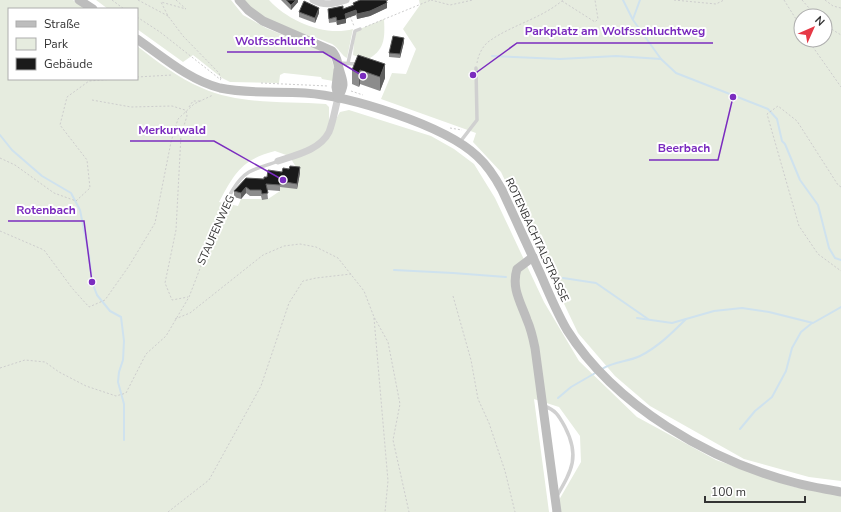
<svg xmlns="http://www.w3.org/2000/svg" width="841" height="512" viewBox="0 0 841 512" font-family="'Nunito Sans',sans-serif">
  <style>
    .green { fill: #e6ecdf; fill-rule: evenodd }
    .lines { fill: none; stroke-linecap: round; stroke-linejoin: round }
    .stream { stroke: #cfe2ee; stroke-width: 2 }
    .path { stroke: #cdcdcd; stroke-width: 1; stroke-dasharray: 2 2; stroke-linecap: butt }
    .lane { stroke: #d0d0d0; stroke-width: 3.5 }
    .street { stroke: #d0d0d0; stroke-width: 7 }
    .secondary { stroke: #bdbdbd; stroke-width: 9 }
    .wall { fill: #8c8c8c }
    .shaded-wall { fill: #5f5f5f }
    .building { fill: #1a1a1a; stroke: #5f5f5f }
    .labels { text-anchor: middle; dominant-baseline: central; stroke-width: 4; stroke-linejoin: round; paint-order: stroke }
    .street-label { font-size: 11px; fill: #333; stroke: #fff }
    .leader { fill: none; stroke: #7b2cbf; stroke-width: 1.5 }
    .callout-dot { fill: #7b2cbf; stroke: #fff; stroke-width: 1.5 }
    .callout-label { font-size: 12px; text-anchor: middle; font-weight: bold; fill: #7b2cbf; stroke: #fff; stroke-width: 4; stroke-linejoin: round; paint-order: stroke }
  </style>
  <rect width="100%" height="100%" fill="#fff"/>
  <g class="green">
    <path d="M 0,0 L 73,0 L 86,9 L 9,9 L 9,79 L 137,79 L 137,46 C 158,62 178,78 202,88 C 240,105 285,101 326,104 L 329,107 L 329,123 L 336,119 L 340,112 L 349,110 L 431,136 L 454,149 L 474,164 L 495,198 L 544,302 L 579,361 L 637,417 L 716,460 L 794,487 L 841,495 L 841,512 L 552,512 L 581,462 L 580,436 L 559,407 L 534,399 L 549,512 L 0,512 ZM 275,151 L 289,156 L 300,173 L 280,187 L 280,191 L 268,199 L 241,199 L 238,206 L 219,202 C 235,173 241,160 275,151 Z"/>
    <path d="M 96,0 L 231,0 L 243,15 L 266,28 L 322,51 L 331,58 L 335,70 L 333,81 L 322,79 L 321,77 L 284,73 L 280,75 L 279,83 L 230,82 L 222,78 L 193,55 L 183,62 L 137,29 L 137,9 L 108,9 Z"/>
    <path d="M 244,0 L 269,0 C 288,21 325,37 353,29 L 347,58 C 342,56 338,47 332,44 C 304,32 263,26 244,0 Z"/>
    <path d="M 419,0 L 841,0 L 841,481 L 809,477 L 744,459 L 650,406 L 615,376 L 578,333 L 501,172 L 473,142 L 476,133 L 381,99 L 392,73 L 406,74 L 416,49 L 403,29 L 420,5 ZM 801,16 L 825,16 L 825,40 L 801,40 Z"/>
    <path d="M 384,19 C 385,38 385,51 366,60 L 353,55 L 355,31 Z"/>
  </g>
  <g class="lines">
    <g class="stream">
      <path d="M 623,0 L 633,20 L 661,59 L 676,73 L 768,109 L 777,119 L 782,141 L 785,144 L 800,180 L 818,205 L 829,248 L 835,258 L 841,260"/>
      <path d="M 633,19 L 640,0"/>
      <path d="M 492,56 L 560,59 L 616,56 L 661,59"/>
      <path d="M 0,135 L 12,150 L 42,176 L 71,193 L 80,210 L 89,255 L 92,282 L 97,295 L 110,311 L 121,317 L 124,341 L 123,360 L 119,372 L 118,382 L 124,404 L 124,440"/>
      <path d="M 394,270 L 453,273 L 506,277"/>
      <path d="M 563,278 L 596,283 L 648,319"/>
      <path d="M 637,318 L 672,323 L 714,311 L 742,308 L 769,312 L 813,323 L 841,307"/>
      <path d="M 602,369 C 614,361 628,362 640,356 C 658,347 672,333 686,319"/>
      <path d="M 558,398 L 571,387 L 597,372"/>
      <path d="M 740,429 L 755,411 L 772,397 L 786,371 L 792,348 L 801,332 L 812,323"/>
    </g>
    <g class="path">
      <path d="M 112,0 L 124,9"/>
      <path d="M 138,0 L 168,16"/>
      <path d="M 176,0 L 186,9 L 161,2 L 168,16 L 183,36 L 219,73 L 221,79"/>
      <path d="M 431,0 L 450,5 L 473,0"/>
      <path d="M 674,0 L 716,4 L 724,0"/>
      <path d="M 784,0 L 801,27"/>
      <path d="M 802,0 L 816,16"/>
      <path d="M 825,0 L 833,6 L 841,8"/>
      <path d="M 562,1 L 595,22 L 598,19 L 595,0"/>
      <path d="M 350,16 L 354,26"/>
      <path d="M 137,17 L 160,32 L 221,80"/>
      <path d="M 825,25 L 841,35"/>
      <path d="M 365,27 L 431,0"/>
      <path d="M 808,40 L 841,87"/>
      <path d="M 477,63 C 478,56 482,47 488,42 C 511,25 541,19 563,0"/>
      <path d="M 137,77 L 172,75"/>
      <path d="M 261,83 L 328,86"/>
      <path d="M 351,91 L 363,95"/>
      <path d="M 92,100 L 131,107 L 172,106 L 185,110"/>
      <path d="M 189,107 L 193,101 L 202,101"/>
      <path d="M 186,111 L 187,116 L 181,135 L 176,230 L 165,283 L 172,300 L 188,297"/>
      <path d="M 450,128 L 462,130"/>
      <path d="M 0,158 L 15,165 L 54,193 L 76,201 L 90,188 L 87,160 L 60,125 L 67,97 L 89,81 L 114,79"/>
      <path d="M 841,187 L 838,185 L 797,121 L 778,106 L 767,114 L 799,226 L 818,254 L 841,271"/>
      <path d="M 0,231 L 44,250 L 72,288 L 89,307 L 105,300 L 129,266 L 155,223 L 171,142 L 178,119 L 194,104 L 213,95"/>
      <path d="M 453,296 L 471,360 L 478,399 L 489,423 L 505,471 L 515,512"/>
      <path d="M 374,318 L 388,481 L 385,512"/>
      <path d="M 175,319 L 190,313 L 263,255 L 284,246 L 300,244 L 316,247 L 338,258 L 364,291 L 374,317 L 388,342 L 400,404 L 393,440 L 409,512"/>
      <path d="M 0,368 L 25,360 L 45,362 L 59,372 L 86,386 L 116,396 L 126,393 L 146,354 L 166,336 L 189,297 L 213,235"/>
      <path d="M 168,512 L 209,480 L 261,386 L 289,303 L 303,281 L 316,278 L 351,274"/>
    </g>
    <g class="lane">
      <path d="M 339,63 L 356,64"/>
      <path d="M 348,63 L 355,31 L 360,29"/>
      <path d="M 460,142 L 477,120 L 476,68"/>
      <path d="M 214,230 C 223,212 231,183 249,172 C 258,167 269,165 278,161"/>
      <path d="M 544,406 C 556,410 559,416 565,427 C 580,456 572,470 557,496"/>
    </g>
    <g class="street">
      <path d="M 313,0 C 324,6 334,4 346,0"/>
      <path d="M 278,161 C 296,155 320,150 329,132 C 333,122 335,109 338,98"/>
    </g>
    <g class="secondary">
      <path d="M 79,0 L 93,9"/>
      <path d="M 239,0 L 248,10 L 263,21 L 332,51 C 337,56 337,61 339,68 C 343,83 346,83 338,98"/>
      <path d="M 137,39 C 163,57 189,80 220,88 C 248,94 277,91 305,93 C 350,96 444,125 477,156 C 488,166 495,177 502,190 C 515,218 528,247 541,275 C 549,294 557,313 567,330 C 615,406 710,461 796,483 C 811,487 826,489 841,492"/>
      <path d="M 338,98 L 336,87 L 338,70"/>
      <path d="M 533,257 L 517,269 C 511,288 521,303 527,320 C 531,329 533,338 535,348 L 557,512"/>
    </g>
  </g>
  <g class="wall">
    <path d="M 281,0 L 298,0 L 298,2 L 291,10 Z"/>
    <path d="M 388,0 L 388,1 L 386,1 L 387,8 L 370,16 L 357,19 L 356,15 L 345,18 L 346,23 L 337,25 L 336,22 L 329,23 L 328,13 L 328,9 L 343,9 L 353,5 L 353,3 Z"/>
    <path d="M 299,12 L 319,13 L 315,23 L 299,17 Z"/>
    <path d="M 404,42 L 400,58 L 389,57 L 389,53 Z"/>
    <path d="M 358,55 L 385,78 L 380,91 L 360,84 L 359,87 L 352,84 L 352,70 Z"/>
    <path d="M 282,172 L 300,173 L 297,189 L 280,187 L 280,191 L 267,190 L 268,199 L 262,200 L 261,196 L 250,196 L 246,193 L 241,199 L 234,197 L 234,191 L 267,177 Z"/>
  </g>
  <g class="shaded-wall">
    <path d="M 296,0 L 298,0 L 298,2 L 291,10 L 291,5 Z"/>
    <path d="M 387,3 L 387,8 L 370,16 L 357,19 L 357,14 Z"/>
    <path d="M 319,8 L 319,13 L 315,23 L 315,18 Z"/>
    <path d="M 356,10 L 356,15 L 345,19 L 345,14 Z"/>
    <path d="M 346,19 L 346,23 L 337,25 L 337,21 Z"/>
    <path d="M 404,38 L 404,42 L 400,58 L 400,54 Z"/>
    <path d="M 385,64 L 385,78 L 380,91 L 380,77 Z"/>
    <path d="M 360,70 L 360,84 L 359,87 L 359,73 Z"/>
    <path d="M 300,167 L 300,173 L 297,189 L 297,184 Z"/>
    <path d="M 246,187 L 246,193 L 241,199 L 241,193 Z"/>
  </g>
  <g class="building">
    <path d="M 286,0 L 296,0 L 291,5 Z"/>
    <path d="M 360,0 L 386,0 L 387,3 L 370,11 L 357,14 L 356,10 L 345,14 L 346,19 L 337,21 L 336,17 L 329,19 L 328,9 L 343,6 L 343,9 L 354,5 L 353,3 Z"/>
    <path d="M 304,1 L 319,8 L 315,18 L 299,12 Z"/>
    <path d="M 393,36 L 404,38 L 400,54 L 389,53 Z"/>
    <path d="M 358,55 L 385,64 L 380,77 L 360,70 L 359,73 L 352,70 Z"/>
    <path d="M 290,166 L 300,167 L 297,184 L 280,181 L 280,185 L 266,184 L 268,193 L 262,194 L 261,190 L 250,190 L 246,187 L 241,193 L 234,191 L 246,178 L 264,179 L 264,177 L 267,177 L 268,170 L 282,172 L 283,168 L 289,169 Z"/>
  </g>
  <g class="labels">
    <g class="street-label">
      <text transform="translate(216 230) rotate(-66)">STAUFENWEG</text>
      <text transform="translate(537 240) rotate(65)">ROTENBACHTALSTRASSE</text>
    </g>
  </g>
  <path class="leader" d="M473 75L517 43H713M363 76L323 52H227M283 180L214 141H130M733 97L718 160H649M92 282L84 221H8"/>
  <g class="callout-dot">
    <circle cx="473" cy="75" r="4"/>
    <circle cx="363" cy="76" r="4"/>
    <circle cx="283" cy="180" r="4"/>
    <circle cx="733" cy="97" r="4"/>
    <circle cx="92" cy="282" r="4"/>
  </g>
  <g class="callout-label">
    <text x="615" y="35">Parkplatz am Wolfsschluchtweg</text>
    <text x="275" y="45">Wolfsschlucht</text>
    <text x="172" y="134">Merkurwald</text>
    <text x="684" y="152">Beerbach</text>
    <text x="46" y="214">Rotenbach</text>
  </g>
  <rect x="8" y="8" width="130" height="72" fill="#ffffff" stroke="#adadad"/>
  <rect x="16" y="21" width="20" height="6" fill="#bdbdbd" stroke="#adadad"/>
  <text x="44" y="28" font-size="12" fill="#333333">Straße</text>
  <rect x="16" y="38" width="20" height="12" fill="#e6ecdf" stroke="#adadad"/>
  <text x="44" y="48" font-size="12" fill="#333333">Park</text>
  <rect x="16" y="58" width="20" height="12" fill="#1a1a1a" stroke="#adadad"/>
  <text x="44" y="68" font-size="12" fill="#333333">Gebäude</text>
  <g transform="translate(813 28) rotate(45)"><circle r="19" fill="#ffffff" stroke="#adadad"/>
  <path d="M0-3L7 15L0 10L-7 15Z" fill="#e63946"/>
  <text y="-6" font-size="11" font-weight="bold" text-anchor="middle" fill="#333333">N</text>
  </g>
  <path d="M705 496v6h100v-6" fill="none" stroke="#333333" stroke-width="2"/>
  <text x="711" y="496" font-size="12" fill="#333333" stroke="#ffffff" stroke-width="3" paint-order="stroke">100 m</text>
</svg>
